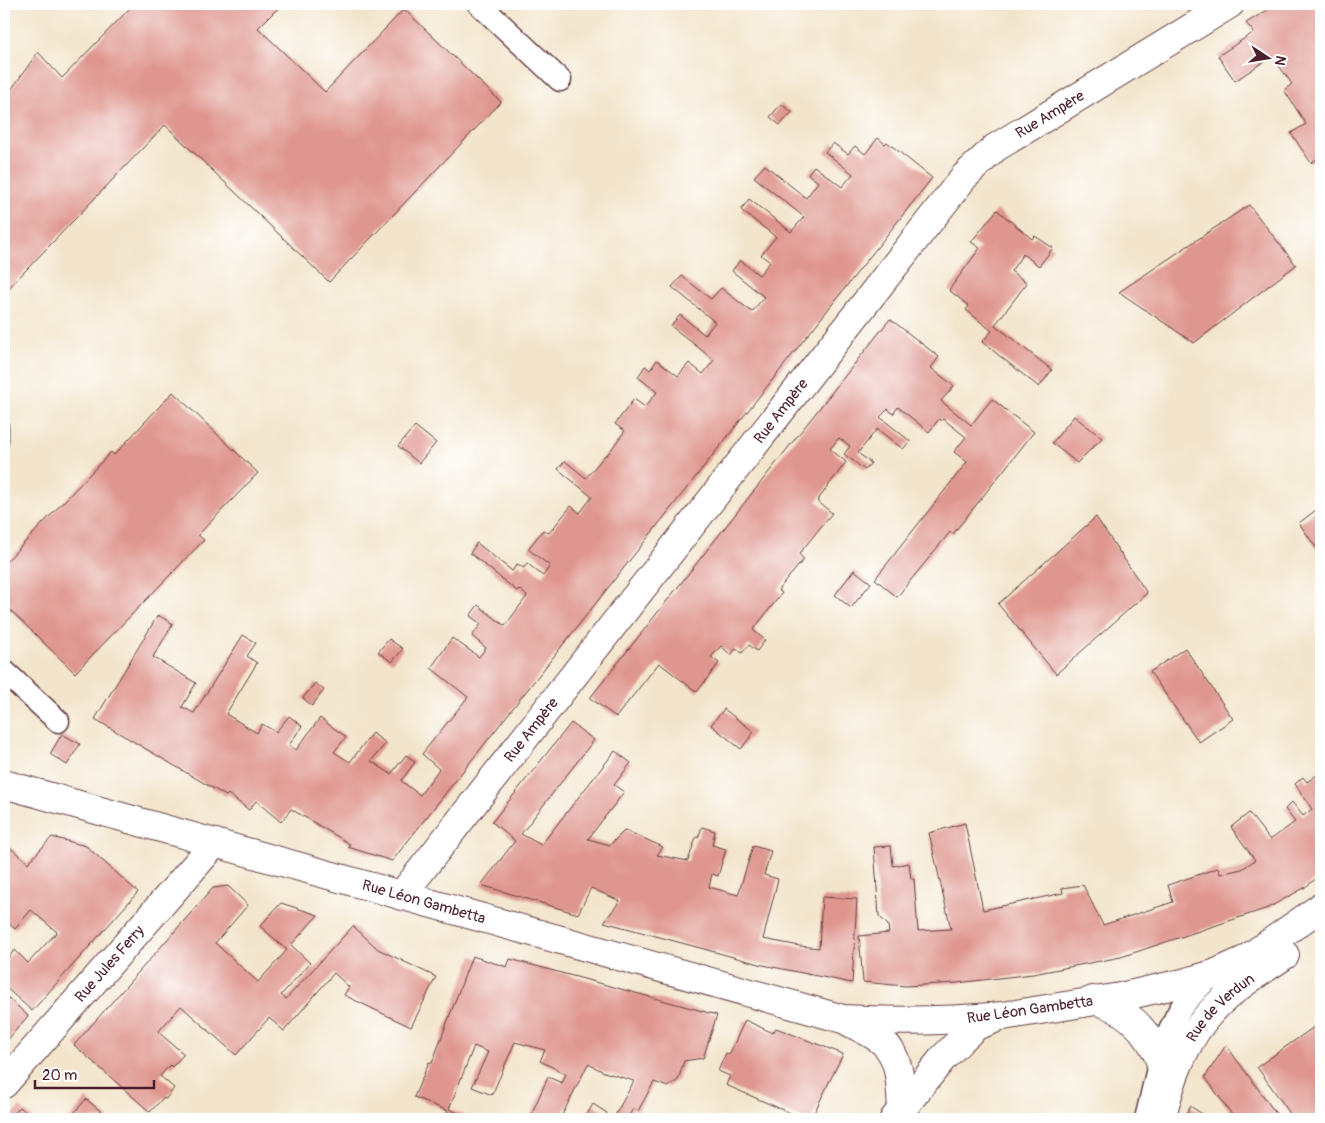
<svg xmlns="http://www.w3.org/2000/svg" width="1325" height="1123" viewBox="0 0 1325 1123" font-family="Pangolin,sans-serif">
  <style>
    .building { fill: #df968e }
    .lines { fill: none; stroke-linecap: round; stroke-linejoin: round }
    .lane-casing { stroke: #633d43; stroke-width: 25 }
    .street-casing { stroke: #633d43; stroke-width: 30 }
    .secondary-casing { stroke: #633d43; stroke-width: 30 }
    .lane { stroke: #fff; stroke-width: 22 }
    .street { stroke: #fff; stroke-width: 28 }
    .secondary { stroke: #fff; stroke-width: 28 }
    .labels { text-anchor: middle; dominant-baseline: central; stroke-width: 5; stroke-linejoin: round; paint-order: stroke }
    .street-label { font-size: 15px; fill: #4a1f2b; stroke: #fff }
  </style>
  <rect width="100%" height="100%" fill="#fff"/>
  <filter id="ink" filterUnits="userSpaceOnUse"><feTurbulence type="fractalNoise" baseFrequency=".02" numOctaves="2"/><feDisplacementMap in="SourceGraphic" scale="10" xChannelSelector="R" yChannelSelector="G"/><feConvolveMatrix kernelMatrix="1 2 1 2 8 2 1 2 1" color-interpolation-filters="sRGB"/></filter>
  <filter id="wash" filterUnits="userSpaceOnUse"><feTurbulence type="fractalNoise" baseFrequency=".0096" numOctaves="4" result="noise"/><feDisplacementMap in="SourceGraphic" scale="20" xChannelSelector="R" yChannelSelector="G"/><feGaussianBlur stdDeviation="1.12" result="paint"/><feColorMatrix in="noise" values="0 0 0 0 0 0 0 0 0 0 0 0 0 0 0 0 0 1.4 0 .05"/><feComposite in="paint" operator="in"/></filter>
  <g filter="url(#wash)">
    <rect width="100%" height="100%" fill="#f3e5cc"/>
    <g id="blocks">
      <g class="building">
        <path d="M 134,4 L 282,4 L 258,28 L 325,92 L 404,9 L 501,102 L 329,282 L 165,125 L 4,293 L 4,100 L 38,52 L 62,78 Z"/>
        <path d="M 1278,4 L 1299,4 L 1301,5 L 1302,4 L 1321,4 L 1321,156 L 1311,163 L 1291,133 L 1306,124 L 1284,90 L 1292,84 L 1272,56 L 1235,81 L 1218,56 L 1254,32 L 1246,23 Z"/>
        <path d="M 781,104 L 792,112 L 780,125 L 770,117 Z"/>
        <path d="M 878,138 L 885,144 L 887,142 L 932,178 L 392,861 L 348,847 L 350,844 L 291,809 L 281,822 L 256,801 L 249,810 L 228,794 L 226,796 L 95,719 L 158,615 L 173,624 L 153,657 L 196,683 L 182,707 L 194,713 L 243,635 L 256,643 L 247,656 L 257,663 L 226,714 L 257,733 L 262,724 L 276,732 L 289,716 L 302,726 L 289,745 L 296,750 L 320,718 L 346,737 L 334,752 L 350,762 L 372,733 L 386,743 L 371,761 L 391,774 L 406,755 L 415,762 L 401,781 L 420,795 L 439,769 L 422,754 L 468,697 L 431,668 L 452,638 L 479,657 L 486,648 L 472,636 L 481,624 L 470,616 L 478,605 L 505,626 L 527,596 L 519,589 L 517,591 L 470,553 L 477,543 L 512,571 L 517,564 L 524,568 L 527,563 L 543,576 L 550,566 L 528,549 L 543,530 L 549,533 L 571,506 L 580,513 L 592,497 L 558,469 L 565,461 L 586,478 L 605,455 L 607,455 L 625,431 L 615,424 L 634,399 L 645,407 L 657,392 L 638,377 L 645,366 L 650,370 L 657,360 L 678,376 L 689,363 L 703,374 L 714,360 L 671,326 L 680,315 L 705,335 L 715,322 L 672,287 L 682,276 L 711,299 L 721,288 L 752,312 L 764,297 L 732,271 L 740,260 L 759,275 L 770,262 L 761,255 L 776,237 L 741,210 L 749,199 L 791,232 L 804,217 L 754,177 L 765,165 L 806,198 L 818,182 L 808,174 L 814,166 L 842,187 L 853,174 L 825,152 L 833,143 L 848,154 L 855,146 L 865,154 Z"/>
        <path d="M 1249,205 L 1296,265 L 1194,343 L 1119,292 Z"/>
        <path d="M 997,210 L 1032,239 L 1035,236 L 1053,248 L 1039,266 L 1023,254 L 1011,271 L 1027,283 L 995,325 L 1052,370 L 1039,387 L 982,342 L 992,331 L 966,310 L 969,306 L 949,290 L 980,248 L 971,242 Z"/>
        <path d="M 890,319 L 939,357 L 931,368 L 954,386 L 941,401 L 971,425 L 992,399 L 1034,432 L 953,534 L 950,532 L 897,597 L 875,579 L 967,462 L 954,452 L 966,437 L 943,419 L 941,421 L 939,419 L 929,432 L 898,407 L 893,414 L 888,409 L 880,417 L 910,441 L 903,449 L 877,429 L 858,453 L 871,463 L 865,470 L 844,454 L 850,446 L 839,438 L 830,449 L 846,462 L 817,501 L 832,513 L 799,554 L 804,559 L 778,590 L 782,593 L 753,630 L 765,640 L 757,651 L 749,645 L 742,653 L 736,648 L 731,655 L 721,646 L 711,657 L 719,663 L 697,692 L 659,663 L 616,717 L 590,698 Z"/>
        <path d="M 173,392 L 258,473 L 198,535 L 204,540 L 75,673 L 4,604 L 4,564 L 111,452 L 114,455 Z"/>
        <path d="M 4,404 L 8,415 L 9,429 L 9,441 L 4,459 Z"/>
        <path d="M 1074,416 L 1102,438 L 1077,463 L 1052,443 Z"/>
        <path d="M 415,426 L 436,443 L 419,463 L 398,446 Z"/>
        <path d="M 1321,506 L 1321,555 L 1299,523 Z"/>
        <path d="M 1096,517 L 1147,593 L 1056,674 L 998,604 Z"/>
        <path d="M 854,570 L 871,583 L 851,608 L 835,595 Z"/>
        <path d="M 389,639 L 403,649 L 392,662 L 378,652 Z"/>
        <path d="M 1185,648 L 1233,719 L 1199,742 L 1150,672 Z"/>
        <path d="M 315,683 L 324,690 L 312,706 L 303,698 Z"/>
        <path d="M 724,709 L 754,732 L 741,749 L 711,725 Z"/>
        <path d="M 571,723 L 594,740 L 521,834 L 541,845 L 615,751 L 631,763 L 614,785 L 624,792 L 588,839 L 610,845 L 625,830 L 663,847 L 657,855 L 688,861 L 696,837 L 698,838 L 702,827 L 715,831 L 712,845 L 726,849 L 718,876 L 712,874 L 709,887 L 738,895 L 753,846 L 771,851 L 764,875 L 778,879 L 763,939 L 800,946 L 819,948 L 822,897 L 857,899 L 852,983 L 763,965 L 604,922 L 620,901 L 591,888 L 578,914 L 481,885 L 515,841 L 492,822 Z"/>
        <path d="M 62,734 L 80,744 L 67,765 L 50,754 Z"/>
        <path d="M 1321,772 L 1321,875 L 1304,888 L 1268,908 L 1121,957 L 1033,974 L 957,983 L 905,986 L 863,982 L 859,936 L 889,933 L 888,925 L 879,916 L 874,847 L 891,846 L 893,866 L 909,863 L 911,879 L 914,879 L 918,931 L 951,929 L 929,833 L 965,823 L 983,910 L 1063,893 L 1062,888 L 1083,885 L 1103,925 L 1173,902 L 1168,885 L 1218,868 L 1220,874 L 1242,869 L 1255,860 L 1231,827 L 1249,813 L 1270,840 L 1295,822 L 1285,809 L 1292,802 L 1303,816 L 1312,809 L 1295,784 L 1303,777 L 1307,782 Z"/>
        <path d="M 52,837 L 86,846 L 138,892 L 32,1011 L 4,986 L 4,962 L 15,950 L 28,963 L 57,932 L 31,910 L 15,929 L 4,919 L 4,842 L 28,863 Z"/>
        <path d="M 228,886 L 248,905 L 215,943 L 258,982 L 287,950 L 260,926 L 281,903 L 318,915 L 291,945 L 310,963 L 281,995 L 286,999 L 353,926 L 378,949 L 436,977 L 411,1027 L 344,995 L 349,987 L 334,973 L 284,1031 L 269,1018 L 236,1055 L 181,1006 L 158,1032 L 184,1054 L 172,1067 L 170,1065 L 160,1076 L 174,1088 L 166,1099 L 163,1098 L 150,1112 L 74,1045 L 213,888 Z"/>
        <path d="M 472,956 L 507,967 L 510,959 L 717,1015 L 703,1058 L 684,1061 L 678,1080 L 668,1087 L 654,1082 L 638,1111 L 633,1109 L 627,1119 L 613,1119 L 634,1081 L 604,1072 L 588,1064 L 560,1119 L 544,1119 L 532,1113 L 548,1077 L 562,1083 L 566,1074 L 540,1061 L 545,1050 L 515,1042 L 492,1095 L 472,1087 L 488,1052 L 474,1046 L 449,1109 L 465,1116 L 463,1119 L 444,1119 L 448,1111 L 414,1097 L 429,1062 L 432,1063 Z"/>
        <path d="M 4,994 L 28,1016 L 4,1044 Z"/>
        <path d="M 745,1020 L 773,1033 L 776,1028 L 843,1054 L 811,1119 L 804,1119 L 726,1085 L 730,1076 L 718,1071 L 726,1053 L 729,1055 Z"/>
        <path d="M 1321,1022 L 1321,1100 L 1316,1103 L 1321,1111 L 1321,1119 L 1294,1119 L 1257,1067 Z"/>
        <path d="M 1226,1045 L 1280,1119 L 1235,1119 L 1205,1077 Z"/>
        <path d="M 86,1099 L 110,1119 L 69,1119 Z"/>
        <path d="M 593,1104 L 607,1113 L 603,1119 L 588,1119 L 585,1118 Z"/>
        <path d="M 1190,1106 L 1210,1119 L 1185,1119 Z"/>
        <path d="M 20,1107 L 34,1119 L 9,1119 Z"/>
      </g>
    </g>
  </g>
  <g filter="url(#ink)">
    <use href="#blocks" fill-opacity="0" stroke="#633d43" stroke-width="1"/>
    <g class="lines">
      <g class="lane-casing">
        <g id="lane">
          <path d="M 479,4 L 560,80"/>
          <path d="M 4,671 L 58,721"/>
          <path d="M 1146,1119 C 1155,1084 1162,1039 1181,1008 C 1190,995 1201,985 1213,974"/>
        </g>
      </g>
      <g class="street-casing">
        <g id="street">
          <path id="s1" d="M 4,784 L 843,1019 C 897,1022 949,1021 1003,1016"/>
          <path id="s2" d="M 401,896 L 964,177 L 995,148 L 1230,4"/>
          <path d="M 849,1022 C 860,1028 874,1034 883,1042 C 902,1059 900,1087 902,1109"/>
          <path id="s3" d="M 4,1084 L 215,843"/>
          <path d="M 894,1119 L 943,1058 L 962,1039 L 976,1026 L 992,1020"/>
        </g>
      </g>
      <g class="secondary-casing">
        <g id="secondary">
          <path d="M 1093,1000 C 1136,1010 1167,1051 1165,1095"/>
          <path d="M 1003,1016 L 1120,997 L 1183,983 L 1214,974 L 1245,960 L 1321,907"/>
          <path id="s4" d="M 1161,1119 C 1170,1085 1181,1049 1204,1020 C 1225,993 1257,974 1285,955"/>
        </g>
      </g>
      <use href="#lane" class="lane"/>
      <use href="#street" class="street"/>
      <use href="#secondary" class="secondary"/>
    </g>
  </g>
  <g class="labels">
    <g class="street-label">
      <text stroke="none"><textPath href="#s2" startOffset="1020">Rue Ampère</textPath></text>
      <text stroke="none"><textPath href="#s2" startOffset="616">Rue Ampère</textPath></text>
      <text stroke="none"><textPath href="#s2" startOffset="211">Rue Ampère</textPath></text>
      <text stroke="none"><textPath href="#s1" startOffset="436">Rue Léon Gambetta</textPath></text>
      <text stroke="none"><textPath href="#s3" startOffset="160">Rue Jules Ferry</textPath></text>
      <text transform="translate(1030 1010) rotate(-8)">Rue Léon Gambetta</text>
      <text stroke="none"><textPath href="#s4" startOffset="129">Rue de Verdun</textPath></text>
    </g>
  </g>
  <rect width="1325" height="1123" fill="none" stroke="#fff" stroke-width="20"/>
  <g transform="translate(1268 58) rotate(102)" stroke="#ffffff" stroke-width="4" paint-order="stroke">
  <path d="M0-4L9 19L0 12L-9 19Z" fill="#4a1f2b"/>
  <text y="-8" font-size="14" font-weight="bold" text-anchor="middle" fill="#4a1f2b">N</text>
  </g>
  <path d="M35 1080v8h119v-8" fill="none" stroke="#4a1f2b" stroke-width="2.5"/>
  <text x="42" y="1080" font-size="15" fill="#4a1f2b" stroke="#ffffff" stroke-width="4" paint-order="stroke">20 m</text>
</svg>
